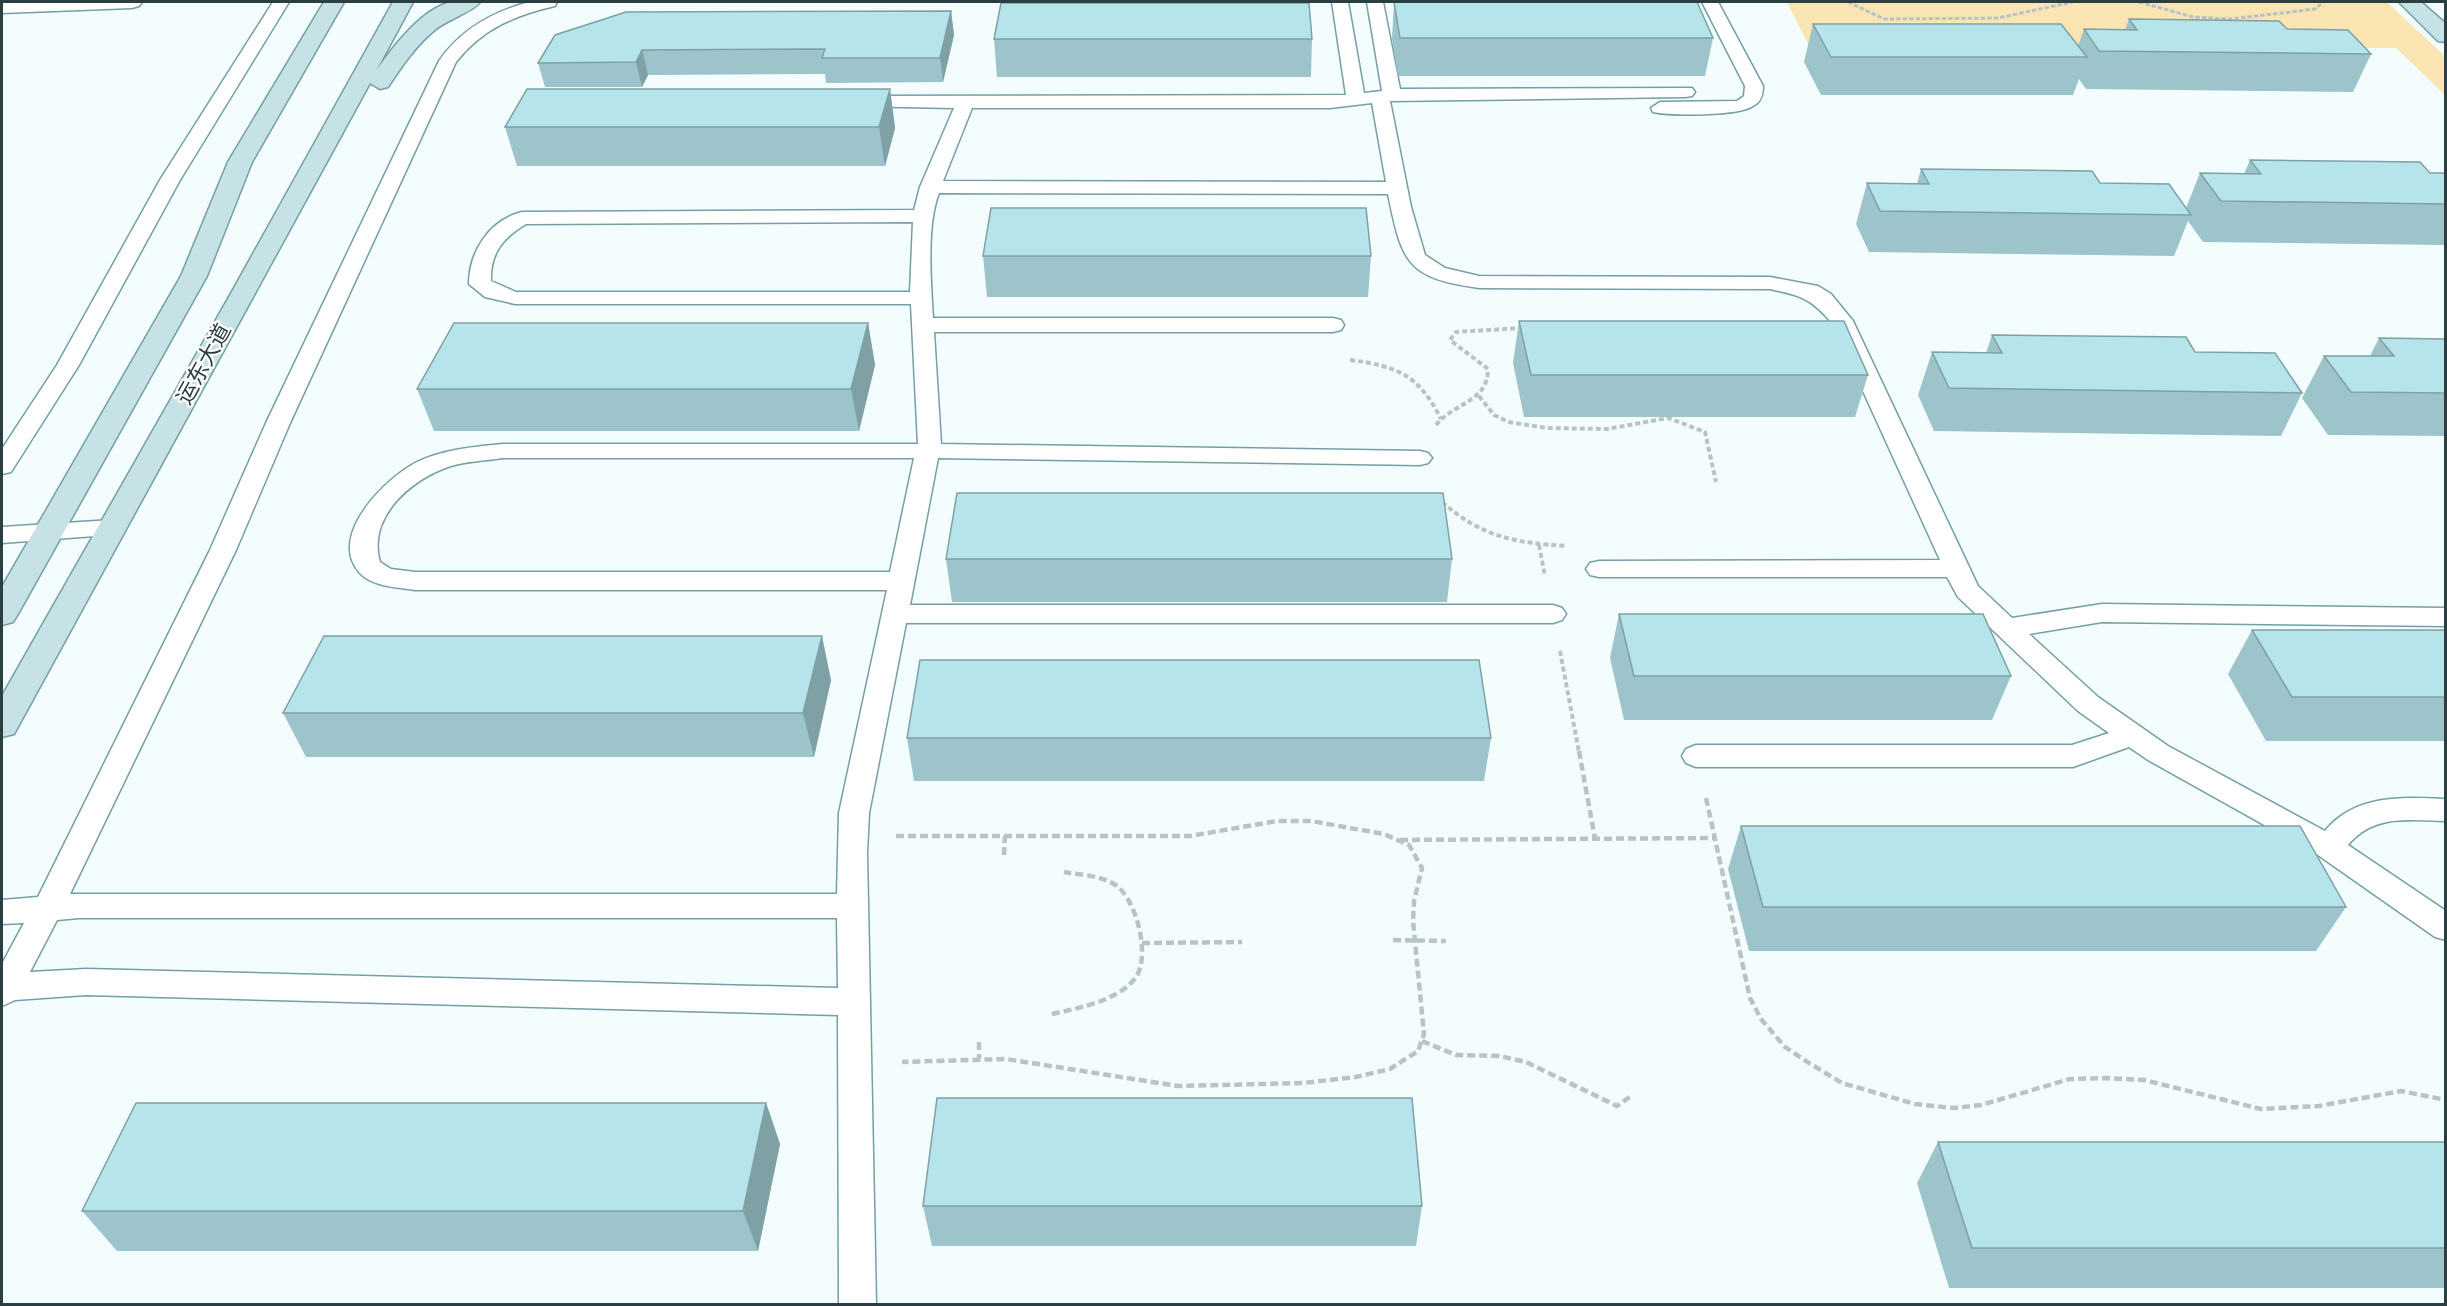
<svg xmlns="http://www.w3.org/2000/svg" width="2447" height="1306" viewBox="0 0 2447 1306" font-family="Karla,'Noto Sans SC',sans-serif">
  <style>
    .green { fill: #fae5b3 }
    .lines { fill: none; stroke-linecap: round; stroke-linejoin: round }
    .lane-casing { stroke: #739fa6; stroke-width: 3 }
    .street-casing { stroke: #739fa6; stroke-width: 3 }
    .secondary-casing { stroke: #739fa6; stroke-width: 3 }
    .path-far2 { stroke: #b7c3c5; stroke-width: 3; stroke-dasharray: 4.5 2; stroke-linecap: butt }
    .path-far1 { stroke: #b7c3c5; stroke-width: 4; stroke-dasharray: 5 3; stroke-linecap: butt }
    .path { stroke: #b7c3c5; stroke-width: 4.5; stroke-dasharray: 8 4; stroke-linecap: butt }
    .lane { fill: #fff; fill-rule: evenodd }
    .street { fill: #fff; fill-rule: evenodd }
    .secondary { fill: #c6e2e6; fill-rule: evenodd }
    .wall { fill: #9dc4ca }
    .shaded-wall { fill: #7fa0a4 }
    .building { fill: #b6e4eb; stroke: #7fa0a4; stroke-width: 1.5 }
    .labels { text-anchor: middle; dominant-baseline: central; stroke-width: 4.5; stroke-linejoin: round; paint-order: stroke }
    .street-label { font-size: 22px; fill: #2b3e41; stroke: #fff }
  </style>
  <rect width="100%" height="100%" fill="#f4fdfe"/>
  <path class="green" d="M 1787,2 L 2387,2 L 2445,56 L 2445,95 L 2396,48 L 1810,48 Z"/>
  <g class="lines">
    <g class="lane-casing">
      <g id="lane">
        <path d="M 273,2 L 289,2 L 180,180 L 79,365 L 11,472 L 2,474 L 2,449 L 57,365 L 160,180 Z"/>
        <path d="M 529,2 L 557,2 L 555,6 C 515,15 482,29 456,62 L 290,423 L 236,550 L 70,894 L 837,894 L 839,813 L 887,590 L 415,590 C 396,587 372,587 359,572 C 327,535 387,477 417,462 C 444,449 474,447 503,444 L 918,444 L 911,304 L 515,304 L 485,297 L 469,284 C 469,252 489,220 522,212 L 914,210 L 920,187 L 954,108 L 850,106 L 848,102 L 850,98 L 857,96 L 1346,95 L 1332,2 L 1348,2 L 1364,93 L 1382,91 L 1367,2 L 1383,2 L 1400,89 L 1692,88 L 1695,92 L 1692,96 L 1686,97 L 1390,101 L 1411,207 L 1425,255 L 1445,268 L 1479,276 L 1770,277 L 1818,286 L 1831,294 L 1853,321 L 1978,586 L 2012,618 L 2102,604 L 2446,608 L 2446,626 L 2102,622 L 2029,634 L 2098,697 L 2168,746 L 2325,831 C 2355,794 2403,797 2446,799 L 2446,821 C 2410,820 2373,814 2348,845 L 2446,911 L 2446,940 L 2435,937 L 2318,855 L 2148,760 L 2129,747 L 2073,767 L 1696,767 L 1686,763 L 1682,756 L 1686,749 L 1696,745 L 2072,745 L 2109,733 L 2078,711 L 1958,597 L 1947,577 L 1599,577 L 1590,575 L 1586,569 L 1590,563 L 1599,561 L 1940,560 L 1832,323 C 1810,298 1802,296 1770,289 L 1479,288 C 1406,278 1402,262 1388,194 L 939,193 C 926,226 931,283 933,318 L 1333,318 L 1341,320 L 1344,325 L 1341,330 L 1333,332 L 934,332 L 941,444 L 1420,451 L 1428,453 L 1432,458 L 1428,463 L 1420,465 L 938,458 L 910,605 L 1553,605 L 1562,608 L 1566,614 L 1562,620 L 1553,623 L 906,623 L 869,813 L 867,853 L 876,1304 L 839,1304 L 838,1015 L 86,995 L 15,1000 L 2,1006 L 2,964 L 24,923 L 2,924 L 2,900 L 38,897 L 210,550 L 266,423 L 439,61 C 461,29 492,12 529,2 ZM 1372,103 L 1386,182 L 943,181 L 972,108 L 1330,108 ZM 913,222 L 910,292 L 516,292 L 491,281 C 490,253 503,238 526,224 ZM 503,458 L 914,458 L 890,572 L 415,572 L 391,569 L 380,562 C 367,518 410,480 448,467 C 465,461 485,461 503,458 ZM 79,918 L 837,918 L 838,988 L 86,969 L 30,972 L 57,920 Z"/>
        <path d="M 1702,2 L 1718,2 L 1763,86 C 1763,95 1761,102 1753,106 C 1739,116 1671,116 1653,112 L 1651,108 L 1660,102 L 1737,101 L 1744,96 L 1745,86 Z"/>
        <path d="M 112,520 L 121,522 L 125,528 L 121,534 L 2,543 L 2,527 Z"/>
      </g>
    </g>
    <g class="street-casing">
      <path id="street" d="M 2,2 L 142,2 L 139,6 L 132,8 L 2,13 Z"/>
    </g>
    <g class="secondary-casing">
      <g id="secondary">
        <path d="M 324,2 L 344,2 L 252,162 L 207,276 L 18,614 L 13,622 L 2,625 L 2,587 L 181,276 L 228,162 Z"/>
        <path d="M 393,2 L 413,2 L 376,71 C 392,48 423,7 452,2 C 460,0 472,1 480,2 C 474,11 447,20 436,29 C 416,45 402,66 388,87 L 380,89 L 370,83 L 19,725 L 14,734 L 2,737 L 2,696 L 234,288 Z"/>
        <path d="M 2399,2 L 2421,2 L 2446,24 L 2446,42 L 2438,41 Z"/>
      </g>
    </g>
    <g class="path-far2">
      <path d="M 1848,2 L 1884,19 L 1998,18 L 2073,2"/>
      <path d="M 2139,2 L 2193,17 L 2231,19 L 2315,9 L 2323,2"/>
    </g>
    <g class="path-far1">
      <path d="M 1350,360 C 1397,366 1419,375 1441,419"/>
      <path d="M 1479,396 L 1494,415 L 1509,422 L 1547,428 L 1607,429 L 1668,418 L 1705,432 L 1716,482"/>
      <path d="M 1436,425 C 1455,402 1488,402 1488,369 L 1450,340 L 1456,332 L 1521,328"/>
      <path d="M 1442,502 C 1482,537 1515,543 1567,546"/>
      <path d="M 1539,545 L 1545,576"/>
      <path d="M 1560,651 L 1579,752"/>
    </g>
    <g class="path">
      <path d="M 1579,751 L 1595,839"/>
      <path d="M 1706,798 L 1750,998 L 1761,1019 L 1785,1047 L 1809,1063 L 1842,1083 L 1915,1104 L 1954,1108 L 1981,1105 L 2070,1079 L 2107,1078 L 2144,1080 L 2261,1109 L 2319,1106 L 2401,1091 L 2446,1100"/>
      <path d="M 896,836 L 1190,836 L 1277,821 L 1311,821 L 1384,834 L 1409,845 L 1422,868 L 1414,901 L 1413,921 L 1424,1034 L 1418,1051 L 1390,1069 L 1356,1077 L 1303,1083 L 1178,1086 L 1006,1059 L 902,1062"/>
      <path d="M 1400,840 L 1714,838"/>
      <path d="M 1004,855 L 1005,836"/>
      <path d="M 1393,940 L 1446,941"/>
      <path d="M 1142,943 L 1242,942"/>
      <path d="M 1052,1014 C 1078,1008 1119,1001 1136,977 C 1151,955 1136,897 1114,884 C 1099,875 1080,875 1064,872"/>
      <path d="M 1422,1041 L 1456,1055 L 1499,1056 L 1526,1062 L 1617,1106 L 1631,1096"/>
      <path d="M 979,1042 L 979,1059"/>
    </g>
    <use href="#lane" class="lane"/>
    <use href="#street" class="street"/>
    <use href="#secondary" class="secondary"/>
  </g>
  <g class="wall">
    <path d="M 1394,2 L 1713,38 L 1705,76 L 1398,76 L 1392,39 Z"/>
    <path d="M 951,11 L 954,35 L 943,82 L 826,83 L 825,74 L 648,75 L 642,87 L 545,87 L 538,63 Z"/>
    <path d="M 2129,19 L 2287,29 L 2371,54 L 2353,92 L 2086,89 L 2079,79 L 2073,95 L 1821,95 L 1804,62 L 1813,24 L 2078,46 L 2084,29 L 2125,30 Z"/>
    <path d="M 994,39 L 1312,39 L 1311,77 L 997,77 Z"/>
    <path d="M 890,89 L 895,128 L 885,166 L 517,166 L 505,127 Z"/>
    <path d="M 2250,160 L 2430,173 L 2445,173 L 2445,245 L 2203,242 L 2188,221 L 2174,256 L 1869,252 L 1856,224 L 1867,183 L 1917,184 L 1921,169 L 2100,183 L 2186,208 L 2200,173 L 2244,174 Z"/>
    <path d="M 983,256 L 1371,256 L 1368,297 L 987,297 Z"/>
    <path d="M 1519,321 L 1868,375 L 1855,417 L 1524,417 L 1513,363 Z"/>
    <path d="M 868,323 L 875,365 L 859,431 L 434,431 L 417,389 Z"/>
    <path d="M 1992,335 L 2195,352 L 2302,393 L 2281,436 L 1934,431 L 1918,395 L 1932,352 L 1986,353 Z"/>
    <path d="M 2379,338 L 2445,339 L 2445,436 L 2328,435 L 2302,398 L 2324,356 L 2370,356 Z"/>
    <path d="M 946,559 L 1452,559 L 1447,602 L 952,602 Z"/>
    <path d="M 1619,614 L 2011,676 L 1992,720 L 1624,720 L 1610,658 Z"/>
    <path d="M 2252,630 L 2445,630 L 2445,741 L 2266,741 L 2228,674 Z"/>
    <path d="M 831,680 L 814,757 L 306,757 L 283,713 Z"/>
    <path d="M 907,738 L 1491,738 L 1484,781 L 914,781 Z"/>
    <path d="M 1741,826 L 2346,907 L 2316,951 L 1749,951 L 1728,869 Z"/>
    <path d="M 766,1103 L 780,1144 L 758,1251 L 117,1251 L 82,1211 Z"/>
    <path d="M 1938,1142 L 2445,1142 L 2445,1288 L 1949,1288 L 1917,1183 Z"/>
    <path d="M 923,1206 L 1422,1206 L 1416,1246 L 932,1246 Z"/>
  </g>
  <g class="shaded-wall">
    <path d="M 951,11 L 954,35 L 943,82 L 940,58 Z"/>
    <path d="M 642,50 L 648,75 L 642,87 L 636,62 Z"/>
    <path d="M 890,89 L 895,128 L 885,166 L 879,127 Z"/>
    <path d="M 868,323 L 875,365 L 859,431 L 851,389 Z"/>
    <path d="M 822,636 L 831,680 L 814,757 L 803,713 Z"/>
    <path d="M 766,1103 L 780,1144 L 758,1251 L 743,1211 Z"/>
  </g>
  <g class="building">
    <path d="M 1394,2 L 1697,2 L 1713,38 L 1400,38 Z"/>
    <path d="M 1001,3 L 1309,3 L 1312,39 L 994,39 Z"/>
    <path d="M 951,11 L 940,58 L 822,58 L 825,49 L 642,50 L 636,62 L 538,63 L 555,35 L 626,12 Z"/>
    <path d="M 2129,19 L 2279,21 L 2287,29 L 2348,30 L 2371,54 L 2099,51 L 2084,29 L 2137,30 Z"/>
    <path d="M 1813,24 L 2061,24 L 2087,57 L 1831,57 Z"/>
    <path d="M 527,89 L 890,89 L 879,127 L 505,127 Z"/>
    <path d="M 2250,160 L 2420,162 L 2430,173 L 2445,173 L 2445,204 L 2221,201 L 2200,173 L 2261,174 Z"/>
    <path d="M 1921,169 L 2092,171 L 2100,183 L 2169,184 L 2191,215 L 1880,211 L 1867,183 L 1929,184 Z"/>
    <path d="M 991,208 L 1366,208 L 1371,256 L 983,256 Z"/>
    <path d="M 1519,321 L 1844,321 L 1868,375 L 1531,375 Z"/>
    <path d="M 454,323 L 868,323 L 851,389 L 417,389 Z"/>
    <path d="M 1992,335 L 2186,337 L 2195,352 L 2275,353 L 2302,393 L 1949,388 L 1932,352 L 2002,353 Z"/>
    <path d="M 2379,338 L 2445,339 L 2445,393 L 2351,392 L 2324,356 L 2394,356 Z"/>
    <path d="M 957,493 L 1443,493 L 1452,559 L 946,559 Z"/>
    <path d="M 1619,614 L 1983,614 L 2011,676 L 1634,676 Z"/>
    <path d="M 2252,630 L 2445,630 L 2445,697 L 2292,697 Z"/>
    <path d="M 324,636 L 822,636 L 803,713 L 283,713 Z"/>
    <path d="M 920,660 L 1479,660 L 1491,738 L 907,738 Z"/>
    <path d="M 1741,826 L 2300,826 L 2346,907 L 1763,907 Z"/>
    <path d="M 937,1098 L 1412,1098 L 1422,1206 L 923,1206 Z"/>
    <path d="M 136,1103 L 766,1103 L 743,1211 L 82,1211 Z"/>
    <path d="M 1938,1142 L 2445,1142 L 2445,1248 L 1972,1248 Z"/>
  </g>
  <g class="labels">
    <g class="street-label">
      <text transform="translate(204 364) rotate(-61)">运东大道</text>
    </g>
  </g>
  <rect width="2447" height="1306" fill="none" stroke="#2b3e41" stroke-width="6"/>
</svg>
